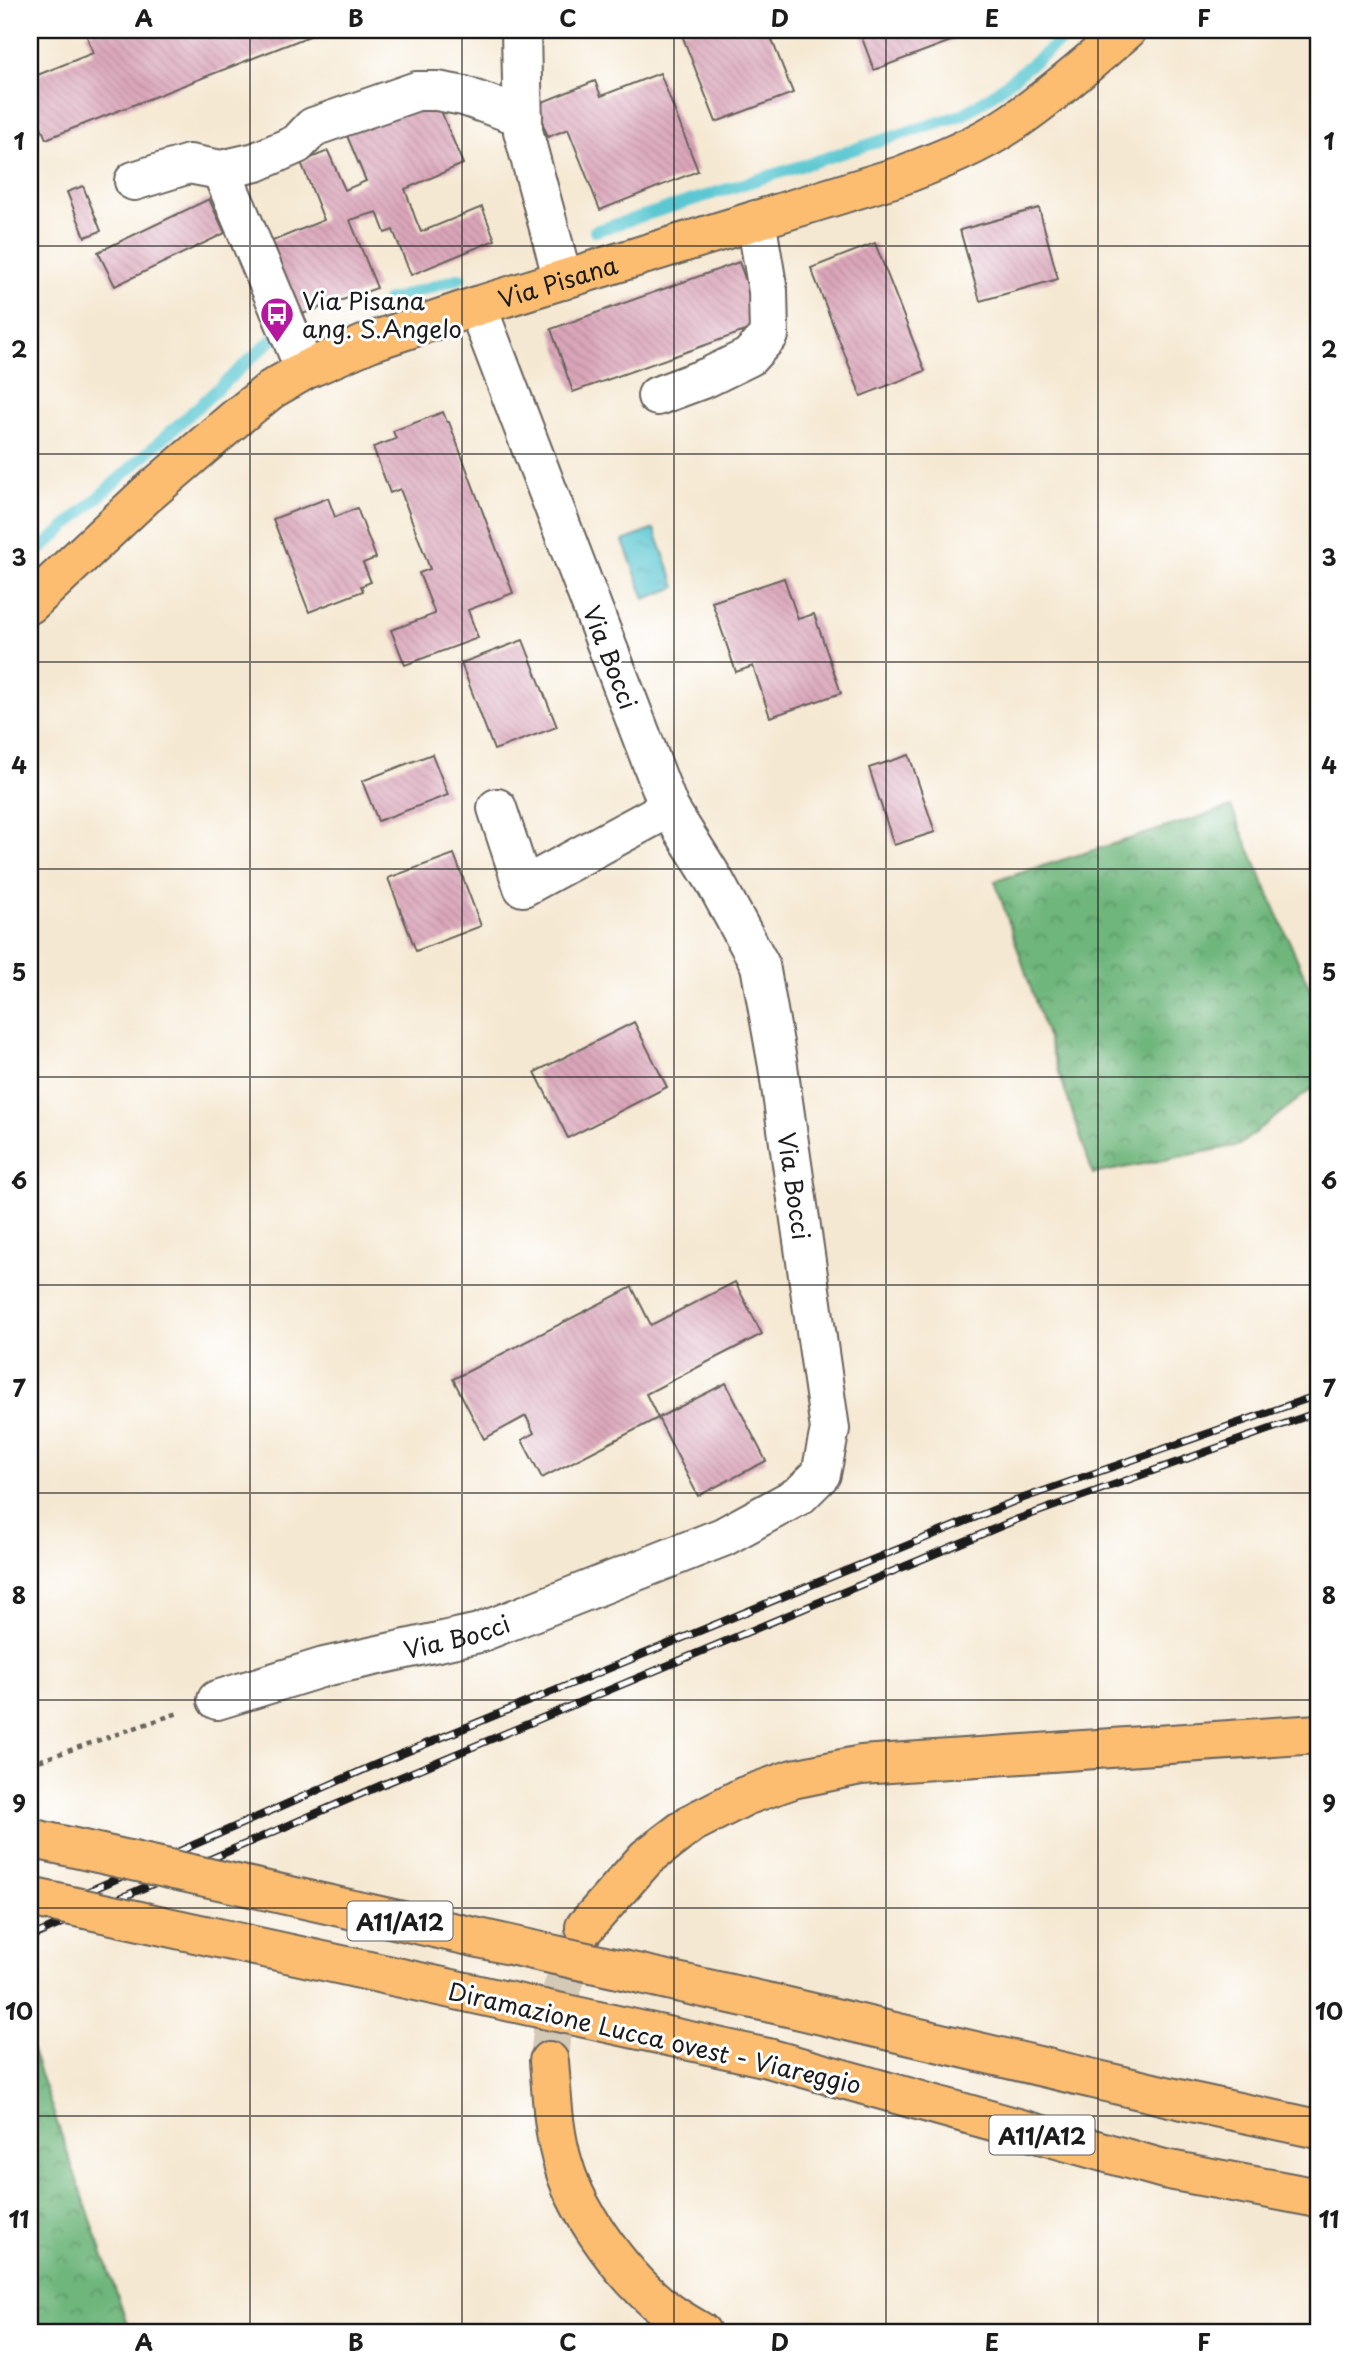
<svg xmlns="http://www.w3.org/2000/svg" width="1348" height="2362" viewBox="0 0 1348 2362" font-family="'Playpen Sans',sans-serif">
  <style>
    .forest { fill: url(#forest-crowns); stroke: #45694c; stroke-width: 2 }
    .water { fill: url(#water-ripples); stroke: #3c7277; stroke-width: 2 }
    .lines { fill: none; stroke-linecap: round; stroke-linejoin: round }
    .stream { stroke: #5bc7d2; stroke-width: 12 }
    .building { fill: url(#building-back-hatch) }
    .highway-tunnel { stroke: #d4c9b7; stroke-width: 38; stroke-dasharray: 38 19; stroke-linecap: butt }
    .minor-casing { stroke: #68635c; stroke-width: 42 }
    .major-casing { stroke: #68635c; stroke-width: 42 }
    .highway-casing { stroke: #68635c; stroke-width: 42 }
    .path { stroke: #68635c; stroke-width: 4.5; stroke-dasharray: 5 5; stroke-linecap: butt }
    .minor { stroke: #fff; stroke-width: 38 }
    .major { stroke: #fcbd6f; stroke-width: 38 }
    .highway { stroke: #fcbd6f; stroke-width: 38 }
    .rail-casing { stroke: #1c1c1c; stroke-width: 8 }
    .rail { stroke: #fff; stroke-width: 5; stroke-dasharray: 16; stroke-linecap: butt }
    .highway-bridge-casing { stroke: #68635c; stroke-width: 42; stroke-linecap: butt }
    .highway-bridge { stroke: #fcbd6f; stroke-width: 38 }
    .grid { fill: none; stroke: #1c1c1c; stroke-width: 2; stroke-opacity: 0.55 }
    .labels { text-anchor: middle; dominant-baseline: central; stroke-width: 6; stroke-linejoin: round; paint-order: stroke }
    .shield { fill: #fff; stroke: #606060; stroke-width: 2 }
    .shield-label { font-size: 23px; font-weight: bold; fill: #1c1c1c }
    .street-label { font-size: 24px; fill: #1c1c1c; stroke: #fff }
    .poi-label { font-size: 24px; fill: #1c1c1c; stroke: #fff; text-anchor: start }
    .neatline { fill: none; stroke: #1c1c1c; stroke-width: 2.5 }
    .grid-label { font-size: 23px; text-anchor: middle; font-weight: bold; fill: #1c1c1c }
  </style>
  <defs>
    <pattern id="forest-crowns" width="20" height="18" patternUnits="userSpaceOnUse" patternTransform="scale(1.75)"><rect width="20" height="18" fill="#6eb67b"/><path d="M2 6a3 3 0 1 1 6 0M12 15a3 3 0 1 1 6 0" fill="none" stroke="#5a9364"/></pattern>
    <pattern id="water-ripples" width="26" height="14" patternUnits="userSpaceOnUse" patternTransform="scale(1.75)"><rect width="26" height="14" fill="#5bc7d2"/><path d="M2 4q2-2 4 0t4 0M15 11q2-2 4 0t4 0" fill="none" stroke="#4faab4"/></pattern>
    <pattern id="building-back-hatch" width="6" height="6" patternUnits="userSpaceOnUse" patternTransform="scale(1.75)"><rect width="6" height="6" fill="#daa5b9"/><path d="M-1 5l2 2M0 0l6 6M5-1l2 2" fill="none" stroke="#ba8d9e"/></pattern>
  </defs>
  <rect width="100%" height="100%" fill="#fff"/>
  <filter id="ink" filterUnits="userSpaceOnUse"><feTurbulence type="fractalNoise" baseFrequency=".0143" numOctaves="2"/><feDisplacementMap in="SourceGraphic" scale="14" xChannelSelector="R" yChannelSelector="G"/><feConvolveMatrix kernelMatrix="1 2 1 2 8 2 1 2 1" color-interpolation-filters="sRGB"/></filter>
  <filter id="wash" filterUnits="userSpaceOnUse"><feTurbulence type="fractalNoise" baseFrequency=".00686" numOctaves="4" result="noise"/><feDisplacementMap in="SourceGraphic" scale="28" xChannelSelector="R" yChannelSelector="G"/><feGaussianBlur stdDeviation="1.57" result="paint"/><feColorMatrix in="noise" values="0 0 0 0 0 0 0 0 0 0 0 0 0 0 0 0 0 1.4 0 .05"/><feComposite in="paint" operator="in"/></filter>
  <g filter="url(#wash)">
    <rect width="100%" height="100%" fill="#f5e8d2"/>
    <g class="forest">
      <path d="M 1231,807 L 1318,1007 L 1318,1084 L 1239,1145 L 1093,1174 L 995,881 Z"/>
      <path d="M 30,2045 L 130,2332 L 42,2332 L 30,2296 Z"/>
    </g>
    <path class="water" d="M 654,529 L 676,587 L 645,599 L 623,541 Z"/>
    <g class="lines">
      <g class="stream">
        <path d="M 595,231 L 962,115 L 992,95 L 1074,30"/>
        <path d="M 387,301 L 460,278"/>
        <path d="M 30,559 L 275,337"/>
      </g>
    </g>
    <g id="blocks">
      <g class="building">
        <path d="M 95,30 L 325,30 L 46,139 L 30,99 L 30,78 L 93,53 L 86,34 Z"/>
        <path d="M 680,30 L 768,30 L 793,93 L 716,122 Z"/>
        <path d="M 859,30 L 980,30 L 874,70 Z"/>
        <path d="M 660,73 L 698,171 L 600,210 L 568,129 L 548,137 L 535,105 L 595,81 L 601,96 Z"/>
        <path d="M 434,94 L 463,164 L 405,189 L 416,220 L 421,232 L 482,207 L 495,240 L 411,275 L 393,230 L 385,233 L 377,212 L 350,220 L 377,288 L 288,319 L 258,247 L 324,220 L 301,162 L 328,151 L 345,190 L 366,181 L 345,131 Z"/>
        <path d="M 83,186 L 101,231 L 85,237 L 67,192 Z"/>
        <path d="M 209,199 L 225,233 L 115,286 L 98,252 Z"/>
        <path d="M 1039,208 L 1058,279 L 980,301 L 960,230 Z"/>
        <path d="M 875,243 L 925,371 L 861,396 L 811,268 Z"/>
        <path d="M 739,262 L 762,325 L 573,392 L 551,329 Z"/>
        <path d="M 443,412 L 447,422 L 449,422 L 513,593 L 468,610 L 478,638 L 405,665 L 391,630 L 435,614 L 419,573 L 430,569 L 400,489 L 390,493 L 373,447 L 396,439 L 393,431 Z"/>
        <path d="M 328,498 L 335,517 L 357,508 L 376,558 L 363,563 L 371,582 L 361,586 L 363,591 L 309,612 L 273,519 Z"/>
        <path d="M 784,578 L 798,619 L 814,614 L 841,693 L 770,717 L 753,666 L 736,672 L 712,602 Z"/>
        <path d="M 523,640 L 557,727 L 494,750 L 461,663 Z"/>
        <path d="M 432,754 L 448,795 L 378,821 L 362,781 Z"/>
        <path d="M 909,755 L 935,832 L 894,845 L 869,768 Z"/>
        <path d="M 454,854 L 481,926 L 416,951 L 388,878 Z"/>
        <path d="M 634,1022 L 667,1087 L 568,1138 L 535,1072 Z"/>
        <path d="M 735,1282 L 762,1334 L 646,1394 L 658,1418 L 542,1478 L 522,1440 L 534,1433 L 526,1416 L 484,1439 L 453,1379 L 632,1287 L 651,1325 Z"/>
        <path d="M 726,1383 L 766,1461 L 698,1496 L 658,1418 Z"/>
      </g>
    </g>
  </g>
  <g filter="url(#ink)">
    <use href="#blocks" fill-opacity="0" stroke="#68635c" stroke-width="2"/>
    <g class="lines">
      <path class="highway-tunnel" d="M 549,2061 L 554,2010 L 585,1929"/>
      <g class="minor-casing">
        <g id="minor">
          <path d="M 521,30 L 523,131 L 563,280"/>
          <path d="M 221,170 L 305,370"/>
          <path d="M 134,181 L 189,164 L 221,170 L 256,162 L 297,144 L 313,127 L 417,91 L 437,91 L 464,96 L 523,117"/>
          <path d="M 657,396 L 708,377 L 749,357 L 769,335 L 768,291 L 756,220"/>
          <path d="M 497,808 L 523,887 L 669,808"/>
          <path id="s1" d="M 217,1700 L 324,1667 L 479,1633 L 723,1537 L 800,1495 L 821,1474 L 830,1429 L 778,1066 L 760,965 L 714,880 L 669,808 L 477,306"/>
        </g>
      </g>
      <g class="major-casing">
        <g id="major">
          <path id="s2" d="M 30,604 L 146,495 L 236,418 L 272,389 L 305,370 L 370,342 L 477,306 L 900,176 C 939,161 978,146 1013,122 C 1053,95 1090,61 1127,30"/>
        </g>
      </g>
      <g class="highway-casing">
        <g id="highway">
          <path d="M 585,1927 L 646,1858 L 692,1823 L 745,1796 L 793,1779 L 861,1765 L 1318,1734"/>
          <path d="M 771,2003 L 1187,2101 L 1318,2129"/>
          <path d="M 768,2058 L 1164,2169 L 1318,2198"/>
          <path d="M 549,2061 C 552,2097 553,2133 564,2167 C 579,2217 628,2282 669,2312 C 680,2320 691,2326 701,2332"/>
        </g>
      </g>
      <path class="path" d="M 30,1764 L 181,1712"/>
      <use href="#minor" class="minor"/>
      <use href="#major" class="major"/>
      <use href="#highway" class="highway"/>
      <g class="rail-casing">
        <g id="rail">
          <path d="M 30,1917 L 377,1764 L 1015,1501 L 1318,1395"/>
          <path d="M 30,1937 L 384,1784 L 1018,1519 L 1318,1412"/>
        </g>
      </g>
      <use href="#rail" class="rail"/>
      <g class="highway-bridge-casing">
        <g id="highway-bridge">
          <path d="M 30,1838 L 771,2003"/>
          <path d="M 30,1897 L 768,2058"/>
        </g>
      </g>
      <use href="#highway-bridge" class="highway-bridge"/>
    </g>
  </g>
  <path class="grid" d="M 250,30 L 250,2332M 462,30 L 462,2332M 674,30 L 674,2332M 886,30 L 886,2332M 1098,30 L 1098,2332M 30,246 L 1318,246M 30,454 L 1318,454M 30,662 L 1318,662M 30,869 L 1318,869M 30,1077 L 1318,1077M 30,1285 L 1318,1285M 30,1493 L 1318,1493M 30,1700 L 1318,1700M 30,1908 L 1318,1908M 30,2116 L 1318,2116"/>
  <defs>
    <g id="bus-pin" transform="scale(1.75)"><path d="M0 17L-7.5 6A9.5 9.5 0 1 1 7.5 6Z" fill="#b5179e" stroke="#fff"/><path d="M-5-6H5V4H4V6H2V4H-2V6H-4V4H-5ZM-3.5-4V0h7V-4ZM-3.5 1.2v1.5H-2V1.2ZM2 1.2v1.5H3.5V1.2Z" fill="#fff"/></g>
  </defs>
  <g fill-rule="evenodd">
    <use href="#bus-pin" x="277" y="314"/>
  </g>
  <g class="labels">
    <g class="shield">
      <rect x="347.5" y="1901.5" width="105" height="39" rx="5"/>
      <rect x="989.5" y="2115.5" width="105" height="39" rx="5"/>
    </g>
    <g class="shield-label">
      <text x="400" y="1921">A11/A12</text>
      <text x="1042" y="2135">A11/A12</text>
    </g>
    <g class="street-label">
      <text stroke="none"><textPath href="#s2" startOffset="630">Via Pisana</textPath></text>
      <text transform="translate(611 657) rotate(69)">Via Bocci</text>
      <text transform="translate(795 1186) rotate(82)">Via Bocci</text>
      <text stroke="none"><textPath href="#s1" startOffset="248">Via Bocci</textPath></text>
      <text transform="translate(655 2037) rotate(13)">Diramazione Lucca ovest - Viareggio</text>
    </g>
    <g class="poi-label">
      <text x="302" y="300">Via Pisana<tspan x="302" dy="28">ang. S.Angelo</tspan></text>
    </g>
  </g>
  <rect width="1348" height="2362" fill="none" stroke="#fff" stroke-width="77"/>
  <rect x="38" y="38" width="1272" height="2286" class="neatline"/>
  <g class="grid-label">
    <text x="144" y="27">A</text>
    <text x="356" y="27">B</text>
    <text x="568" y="27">C</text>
    <text x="780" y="27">D</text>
    <text x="992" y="27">E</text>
    <text x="1204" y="27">F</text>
    <text x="19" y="150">1</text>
    <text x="1329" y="150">1</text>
    <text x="19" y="358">2</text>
    <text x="1329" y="358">2</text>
    <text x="19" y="566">3</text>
    <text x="1329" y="566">3</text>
    <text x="19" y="774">4</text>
    <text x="1329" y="774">4</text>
    <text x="19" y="981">5</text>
    <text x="1329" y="981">5</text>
    <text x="19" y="1189">6</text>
    <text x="1329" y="1189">6</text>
    <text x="19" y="1397">7</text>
    <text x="1329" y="1397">7</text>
    <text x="19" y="1604">8</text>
    <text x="1329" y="1604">8</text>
    <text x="19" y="1812">9</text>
    <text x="1329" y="1812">9</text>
    <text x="19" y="2020">10</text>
    <text x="1329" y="2020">10</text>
    <text x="19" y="2228">11</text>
    <text x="1329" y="2228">11</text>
    <text x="144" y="2351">A</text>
    <text x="356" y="2351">B</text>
    <text x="568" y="2351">C</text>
    <text x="780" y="2351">D</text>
    <text x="992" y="2351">E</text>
    <text x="1204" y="2351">F</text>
  </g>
</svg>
